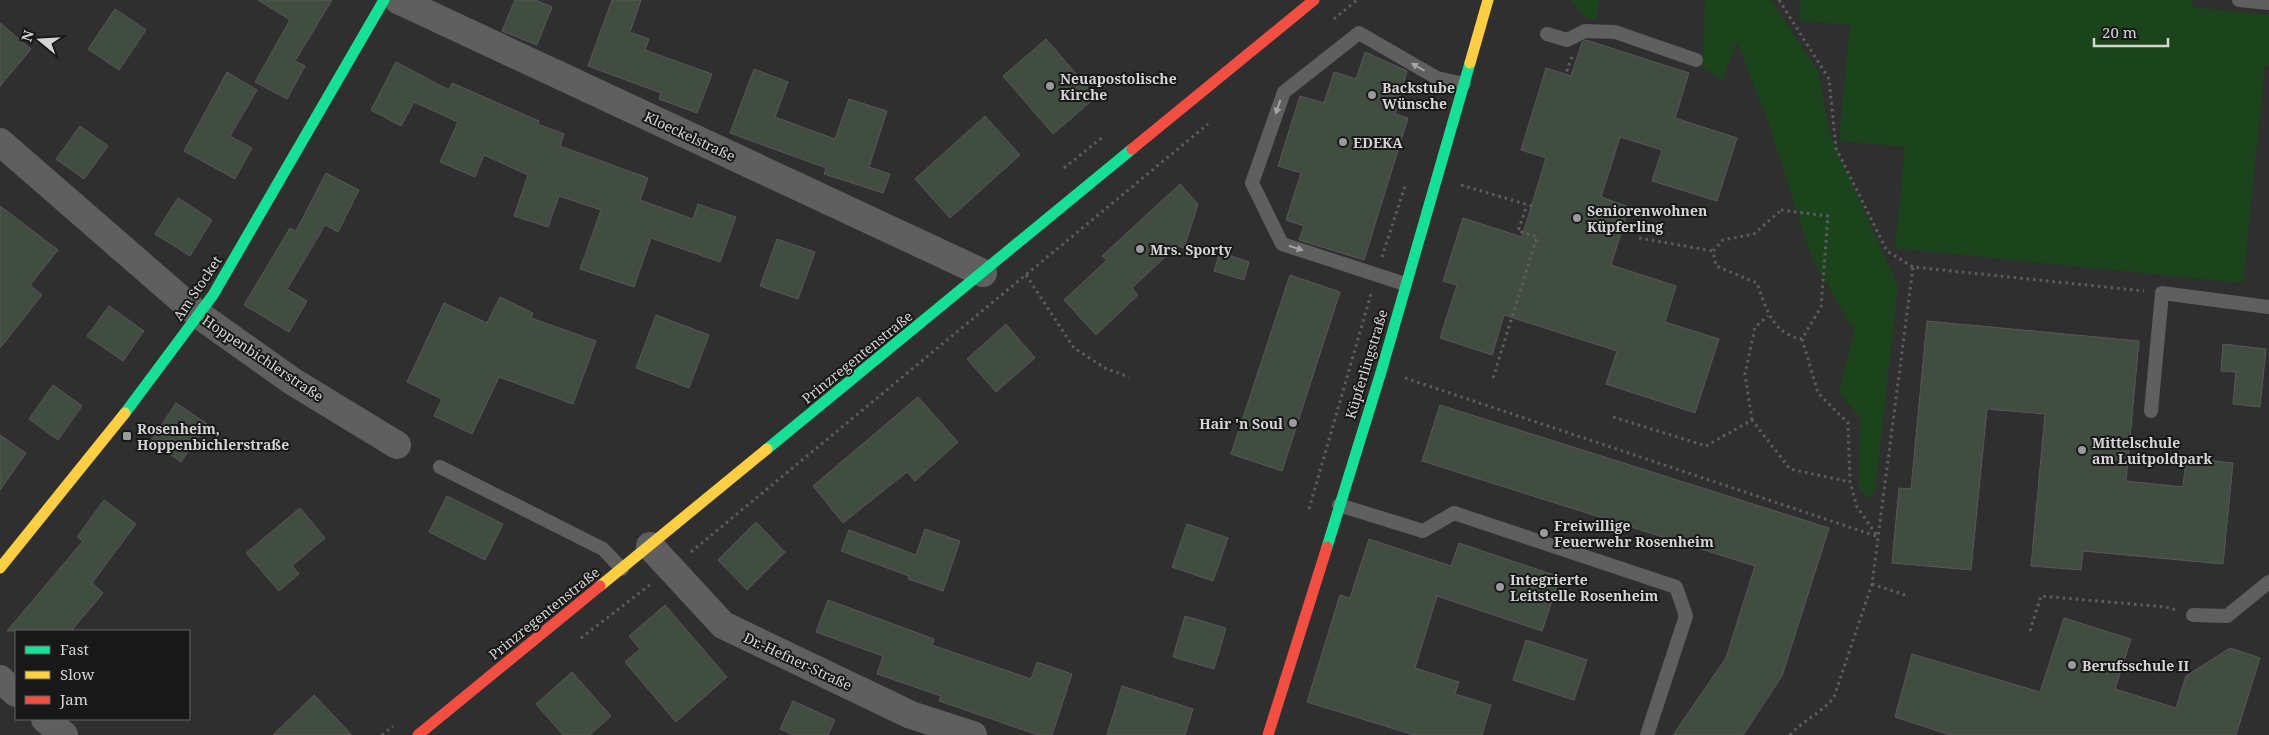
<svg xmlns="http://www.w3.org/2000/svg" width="2269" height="735" viewBox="0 0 2269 735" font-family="'Noto Serif',serif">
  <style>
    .green { fill: #1c441c }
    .building { fill: #414d41; stroke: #585858 }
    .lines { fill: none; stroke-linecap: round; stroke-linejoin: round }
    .path { stroke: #5d5e5d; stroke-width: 3; stroke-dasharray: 2.5 4; stroke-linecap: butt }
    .lane { stroke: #5e5f5e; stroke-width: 14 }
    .street { stroke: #5e5f5e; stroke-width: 28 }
    .fast { stroke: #16e098; stroke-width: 11 }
    .slow { stroke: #ffcf43; stroke-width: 11 }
    .jam { stroke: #f24e42; stroke-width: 11 }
    .oneway { fill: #a5a6a5 }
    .poi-dot { fill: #9a9b9a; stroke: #171817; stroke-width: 2 }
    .labels { text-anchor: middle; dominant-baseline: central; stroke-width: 4; stroke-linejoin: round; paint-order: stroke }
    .poi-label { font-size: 14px; font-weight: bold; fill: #d4d5d4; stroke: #171817; text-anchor: start }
    .street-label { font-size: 14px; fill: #d4d5d4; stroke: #171817 }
  </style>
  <rect width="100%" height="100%" fill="#2f2f2f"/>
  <g class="green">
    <path d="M 1571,0 L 1600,0 L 1595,22 L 1582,15 Z"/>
    <path d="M 1705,0 L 1771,0 L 1818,71 L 1829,132 L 1898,286 L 1875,490 L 1869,499 L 1859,489 L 1860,418 L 1839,392 L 1854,331 L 1811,256 L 1768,121 L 1737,42 L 1722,80 L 1703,68 Z"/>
    <path d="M 1801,0 L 2193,0 L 2192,7 L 2269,15 L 2269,66 L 2265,66 L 2243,283 L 1895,248 L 1905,147 L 1839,141 L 1850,25 L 1799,20 Z"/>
  </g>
  <g class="building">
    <path d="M 258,0 L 332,0 L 295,61 L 305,66 L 287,99 L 255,82 L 290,20 Z"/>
    <path d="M 515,0 L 535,0 L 552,7 L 537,45 L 502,31 Z"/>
    <path d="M 612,0 L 641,0 L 630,32 L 649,39 L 645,50 L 712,74 L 697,113 L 659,99 L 661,93 L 588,66 Z"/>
    <path d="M 115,9 L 146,30 L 119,70 L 88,49 Z"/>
    <path d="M 0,23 L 31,49 L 0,86 Z"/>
    <path d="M 1046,39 L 1096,97 L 1053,134 L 1003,76 Z"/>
    <path d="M 1586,40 L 1689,73 L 1675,118 L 1737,138 L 1717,201 L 1652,181 L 1662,150 L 1620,137 L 1601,197 L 1629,207 L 1611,265 L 1676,286 L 1665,322 L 1719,339 L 1695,413 L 1606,384 L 1617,351 L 1504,315 L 1492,355 L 1440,338 L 1457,285 L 1443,281 L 1463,218 L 1522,237 L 1546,158 L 1521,150 L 1546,68 L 1571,76 L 1582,42 Z"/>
    <path d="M 1365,52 L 1407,71 L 1395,114 L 1408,118 L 1364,260 L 1299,240 L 1304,226 L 1286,220 L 1301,173 L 1278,166 L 1300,96 L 1324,103 L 1334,72 L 1356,79 Z"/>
    <path d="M 396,62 L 449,90 L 452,83 L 539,121 L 538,124 L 564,134 L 560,146 L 648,178 L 640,200 L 693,219 L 698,204 L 736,217 L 720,262 L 651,238 L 634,287 L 580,269 L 601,210 L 559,196 L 548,227 L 514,216 L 528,175 L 484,155 L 475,177 L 440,162 L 458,122 L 414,102 L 401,126 L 371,110 Z"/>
    <path d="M 754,69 L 788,82 L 775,117 L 835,139 L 849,99 L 887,111 L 869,167 L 890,174 L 883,193 L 824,174 L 826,168 L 730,133 Z"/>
    <path d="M 227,72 L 257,90 L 230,136 L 252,148 L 235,179 L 184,151 Z"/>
    <path d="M 985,116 L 1020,155 L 950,218 L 915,179 Z"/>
    <path d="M 80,126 L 108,146 L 84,179 L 56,159 Z"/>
    <path d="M 326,173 L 359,190 L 338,232 L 325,225 L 287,289 L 307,301 L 289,332 L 244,305 L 290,228 L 296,231 Z"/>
    <path d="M 1180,184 L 1198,204 L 1184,248 L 1177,246 L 1132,288 L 1138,295 L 1096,335 L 1064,300 L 1107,260 L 1102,256 Z"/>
    <path d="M 178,198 L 212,220 L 190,256 L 155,234 Z"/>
    <path d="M 0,206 L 58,250 L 30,285 L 42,295 L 0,348 Z"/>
    <path d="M 777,239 L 815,252 L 798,299 L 760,286 Z"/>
    <path d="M 1220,252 L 1249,262 L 1244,280 L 1214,271 Z"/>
    <path d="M 1290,275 L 1340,292 L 1282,471 L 1231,454 Z"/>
    <path d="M 500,297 L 533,313 L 531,318 L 596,341 L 573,404 L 499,377 L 472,434 L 434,416 L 442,399 L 407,382 L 444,303 L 487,323 Z"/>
    <path d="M 109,306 L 144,331 L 123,361 L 87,336 Z"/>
    <path d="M 656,315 L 709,335 L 689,388 L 636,368 Z"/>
    <path d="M 1927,321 L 2139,341 L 2126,481 L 2183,487 L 2186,458 L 2233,463 L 2223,564 L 2083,551 L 2081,570 L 2031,566 L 2045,414 L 1987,409 L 1971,570 L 1892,563 L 1899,488 L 1911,489 Z"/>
    <path d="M 1006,324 L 1035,358 L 996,392 L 967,359 Z"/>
    <path d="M 2223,344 L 2266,349 L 2260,407 L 2233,404 L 2236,372 L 2221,371 Z"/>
    <path d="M 53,385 L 82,406 L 58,440 L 29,419 Z"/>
    <path d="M 918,397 L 958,442 L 915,481 L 907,472 L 843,523 L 813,486 Z"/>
    <path d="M 176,403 L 207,424 L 181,462 L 151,441 Z"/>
    <path d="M 1440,405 L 1829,528 L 1782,676 L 1743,735 L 1673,735 L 1726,658 L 1755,566 L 1422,461 Z"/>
    <path d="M 0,435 L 26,453 L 0,490 Z"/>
    <path d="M 447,496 L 503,524 L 485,560 L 429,532 Z"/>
    <path d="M 104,500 L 136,524 L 92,583 L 103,593 L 71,631 L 7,631 L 83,541 L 77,537 Z"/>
    <path d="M 300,508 L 325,538 L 292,566 L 299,574 L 279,591 L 246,553 Z"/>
    <path d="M 756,522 L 785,552 L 747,590 L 718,560 Z"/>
    <path d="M 1187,524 L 1228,538 L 1213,581 L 1172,567 Z"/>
    <path d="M 925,529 L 960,541 L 943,591 L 908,579 L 909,576 L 841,551 L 849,530 L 916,555 Z"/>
    <path d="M 1369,539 L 1451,566 L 1459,543 L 1560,577 L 1542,631 L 1437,596 L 1415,668 L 1459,682 L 1455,694 L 1491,705 L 1482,735 L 1414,735 L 1307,702 L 1340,595 L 1350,598 Z"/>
    <path d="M 828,600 L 934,639 L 932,645 L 1031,679 L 1037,662 L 1072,674 L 1052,735 L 1038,735 L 939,701 L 941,696 L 877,674 L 883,656 L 816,632 Z"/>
    <path d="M 665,605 L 727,677 L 676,722 L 625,662 L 640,649 L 629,636 Z"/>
    <path d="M 1185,616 L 1226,628 L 1214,669 L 1173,657 Z"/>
    <path d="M 2064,618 L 2131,639 L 2115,689 L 2176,708 L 2186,676 L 2230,648 L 2260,658 L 2236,735 L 1950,735 L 1895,717 L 1912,654 L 2040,692 Z"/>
    <path d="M 1526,640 L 1587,660 L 1574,700 L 1513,680 Z"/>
    <path d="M 572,672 L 611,716 L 590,735 L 563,735 L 536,704 Z"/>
    <path d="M 1122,686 L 1193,709 L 1185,735 L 1107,735 Z"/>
    <path d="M 314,695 L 352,735 L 273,735 Z"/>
    <path d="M 793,701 L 835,720 L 828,735 L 794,735 L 780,729 Z"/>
  </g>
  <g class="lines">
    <g class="path">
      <path d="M 1779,0 L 1829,79 L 1836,148 L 1887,251 L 1913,267 L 2144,291"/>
      <path d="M 1334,19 L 1357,0"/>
      <path d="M 1572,57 L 1567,70 L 1573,72"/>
      <path d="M 1064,168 L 1104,136"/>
      <path d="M 1461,185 L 1532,206"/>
      <path d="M 1781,210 L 1828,216 L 1821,307 L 1802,339 C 1772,334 1766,308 1757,283 L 1716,266 L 1713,251 L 1723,240 L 1754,234 Z"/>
      <path d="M 1639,238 L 1713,251"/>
      <path d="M 1382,257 L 1405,186"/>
      <path d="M 1026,275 L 1074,348 L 1105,368 L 1129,377"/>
      <path d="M 1802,339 L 1818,393 L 1848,423 L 1850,482 L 1857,507 L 1878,537"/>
      <path d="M 1405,378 L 1879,537"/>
      <path d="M 1493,378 L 1537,237 L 1518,231 L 1527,205"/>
      <path d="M 1613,417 L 1706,446 L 1752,420 L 1790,469 L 1850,482"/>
      <path d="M 1752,420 L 1745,374 L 1755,327 L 1768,316"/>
      <path d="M 1309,509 L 1371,294"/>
      <path d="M 691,552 L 1208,124"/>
      <path d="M 1872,584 L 1905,595"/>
      <path d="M 2030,631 L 2041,596 L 2166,607 L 2176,610"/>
      <path d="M 581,638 L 651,584"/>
      <path d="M 382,735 L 393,726"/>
      <path d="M 1790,735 C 1803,720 1822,713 1834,697 L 1872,584 L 1913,267"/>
    </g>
    <g class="lane">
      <path d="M 2239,0 L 2269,3"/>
      <path d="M 1547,34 L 1567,40 L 1585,31 L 1615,32 L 1696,60"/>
      <path d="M 1405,284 L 1282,244 L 1252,183 L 1284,92 L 1359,33 L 1437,78 L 1464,84"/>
      <path d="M 2151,411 L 2162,293 L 2269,307"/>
      <path d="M 440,467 L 603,549 L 622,569"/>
      <path d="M 1339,505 L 1423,531 L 1454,513 L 1676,587 L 1686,616 L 1647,735"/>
      <path d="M 2193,615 L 2227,616 L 2269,582"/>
    </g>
    <g class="street">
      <path d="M 398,0 L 983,273"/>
      <path d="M 0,142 L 199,315 L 292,381 L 397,445"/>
      <path d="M 650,546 L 723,625 L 911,715 L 973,735"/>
      <path d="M 0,679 L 16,693"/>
      <path d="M 45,719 L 64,735"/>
    </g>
    <g class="fast">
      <path d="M 125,413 L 213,295 L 384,0"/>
      <path d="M 767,449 L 1132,149"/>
      <path d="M 1327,547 L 1381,372 L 1470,63"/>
    </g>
    <g class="slow">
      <path d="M 1470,63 L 1488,0"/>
      <path d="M 0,568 L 125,413"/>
      <path d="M 600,586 L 767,449"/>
    </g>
    <g class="jam">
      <path d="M 1132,149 L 1314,0"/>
      <path d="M 418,735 L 600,586"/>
      <path d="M 1268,735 L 1327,547"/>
    </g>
  </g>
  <defs><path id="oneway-solid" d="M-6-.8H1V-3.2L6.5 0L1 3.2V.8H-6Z" transform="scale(1.25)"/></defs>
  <g class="oneway">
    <use href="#oneway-solid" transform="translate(1418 67) rotate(-150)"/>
    <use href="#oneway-solid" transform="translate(1278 107) rotate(109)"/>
    <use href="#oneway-solid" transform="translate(1296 248) rotate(18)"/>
  </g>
  <g class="poi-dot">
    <circle cx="1050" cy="86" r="5"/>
    <circle cx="1372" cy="95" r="5"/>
    <circle cx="1343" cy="142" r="5"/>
    <circle cx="1577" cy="218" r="5"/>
    <circle cx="1140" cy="249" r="5"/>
    <circle cx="1293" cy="423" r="5"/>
    <rect x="122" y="431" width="10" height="10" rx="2.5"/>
    <circle cx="2082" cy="450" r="5"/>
    <circle cx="1544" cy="533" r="5"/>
    <circle cx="1500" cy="587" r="5"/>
    <circle cx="2072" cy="665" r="5"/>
  </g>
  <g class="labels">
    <g class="poi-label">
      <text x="1060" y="78">Neuapostolische<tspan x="1060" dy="16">Kirche</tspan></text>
      <text x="1382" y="87">Backstube<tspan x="1382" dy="16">Wünsche</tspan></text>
      <text x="1353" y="142">EDEKA</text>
      <text x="1587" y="210">Seniorenwohnen<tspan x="1587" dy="16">Küpferling</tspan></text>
      <text x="1150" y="249">Mrs. Sporty</text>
      <text x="1283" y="423" text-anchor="end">Hair 'n Soul</text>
      <text x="137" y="428">Rosenheim,<tspan x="137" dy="16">Hoppenbichlerstraße</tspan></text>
      <text x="2092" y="442">Mittelschule<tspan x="2092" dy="16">am Luitpoldpark</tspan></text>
      <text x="1554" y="525">Freiwillige<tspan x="1554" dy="16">Feuerwehr Rosenheim</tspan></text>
      <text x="1510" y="579">Integrierte<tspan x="1510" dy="16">Leitstelle Rosenheim</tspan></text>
      <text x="2082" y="665">Berufsschule II</text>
    </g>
    <g class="street-label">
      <text transform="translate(690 136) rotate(25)">Kloeckelstraße</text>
      <text transform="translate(197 288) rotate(-56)">Am Stocket</text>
      <text transform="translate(857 357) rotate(-39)">Prinzregentenstraße</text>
      <text transform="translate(263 358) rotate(34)">Hoppenbichlerstraße</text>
      <text transform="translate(1366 364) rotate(-73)">Küpferlingstraße</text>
      <text transform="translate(544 613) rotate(-39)">Prinzregentenstraße</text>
      <text transform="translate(798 661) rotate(25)">Dr.-Hefner-Straße</text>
    </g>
  </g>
  <rect x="15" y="630" width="175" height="90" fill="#171817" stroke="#636463"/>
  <rect x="25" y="646" width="25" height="8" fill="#16e098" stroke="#636463"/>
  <text x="60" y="655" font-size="15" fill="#d4d5d4">Fast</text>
  <rect x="25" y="671" width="25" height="8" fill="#ffcf43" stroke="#636463"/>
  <text x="60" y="680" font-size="15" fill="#d4d5d4">Slow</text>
  <rect x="25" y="696" width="25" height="8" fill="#f24e42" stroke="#636463"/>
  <text x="60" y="705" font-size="15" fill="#d4d5d4">Jam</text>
  <g transform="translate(40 40) rotate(288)" stroke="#171817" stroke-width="4" paint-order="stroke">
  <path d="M0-4L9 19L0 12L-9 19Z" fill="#d4d5d4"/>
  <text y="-8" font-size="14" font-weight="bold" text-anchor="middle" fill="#d4d5d4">N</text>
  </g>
  <path d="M2094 38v8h74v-8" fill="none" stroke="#d4d5d4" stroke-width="2.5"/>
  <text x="2102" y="38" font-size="15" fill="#d4d5d4" stroke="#171817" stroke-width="4" paint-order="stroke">20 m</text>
</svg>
